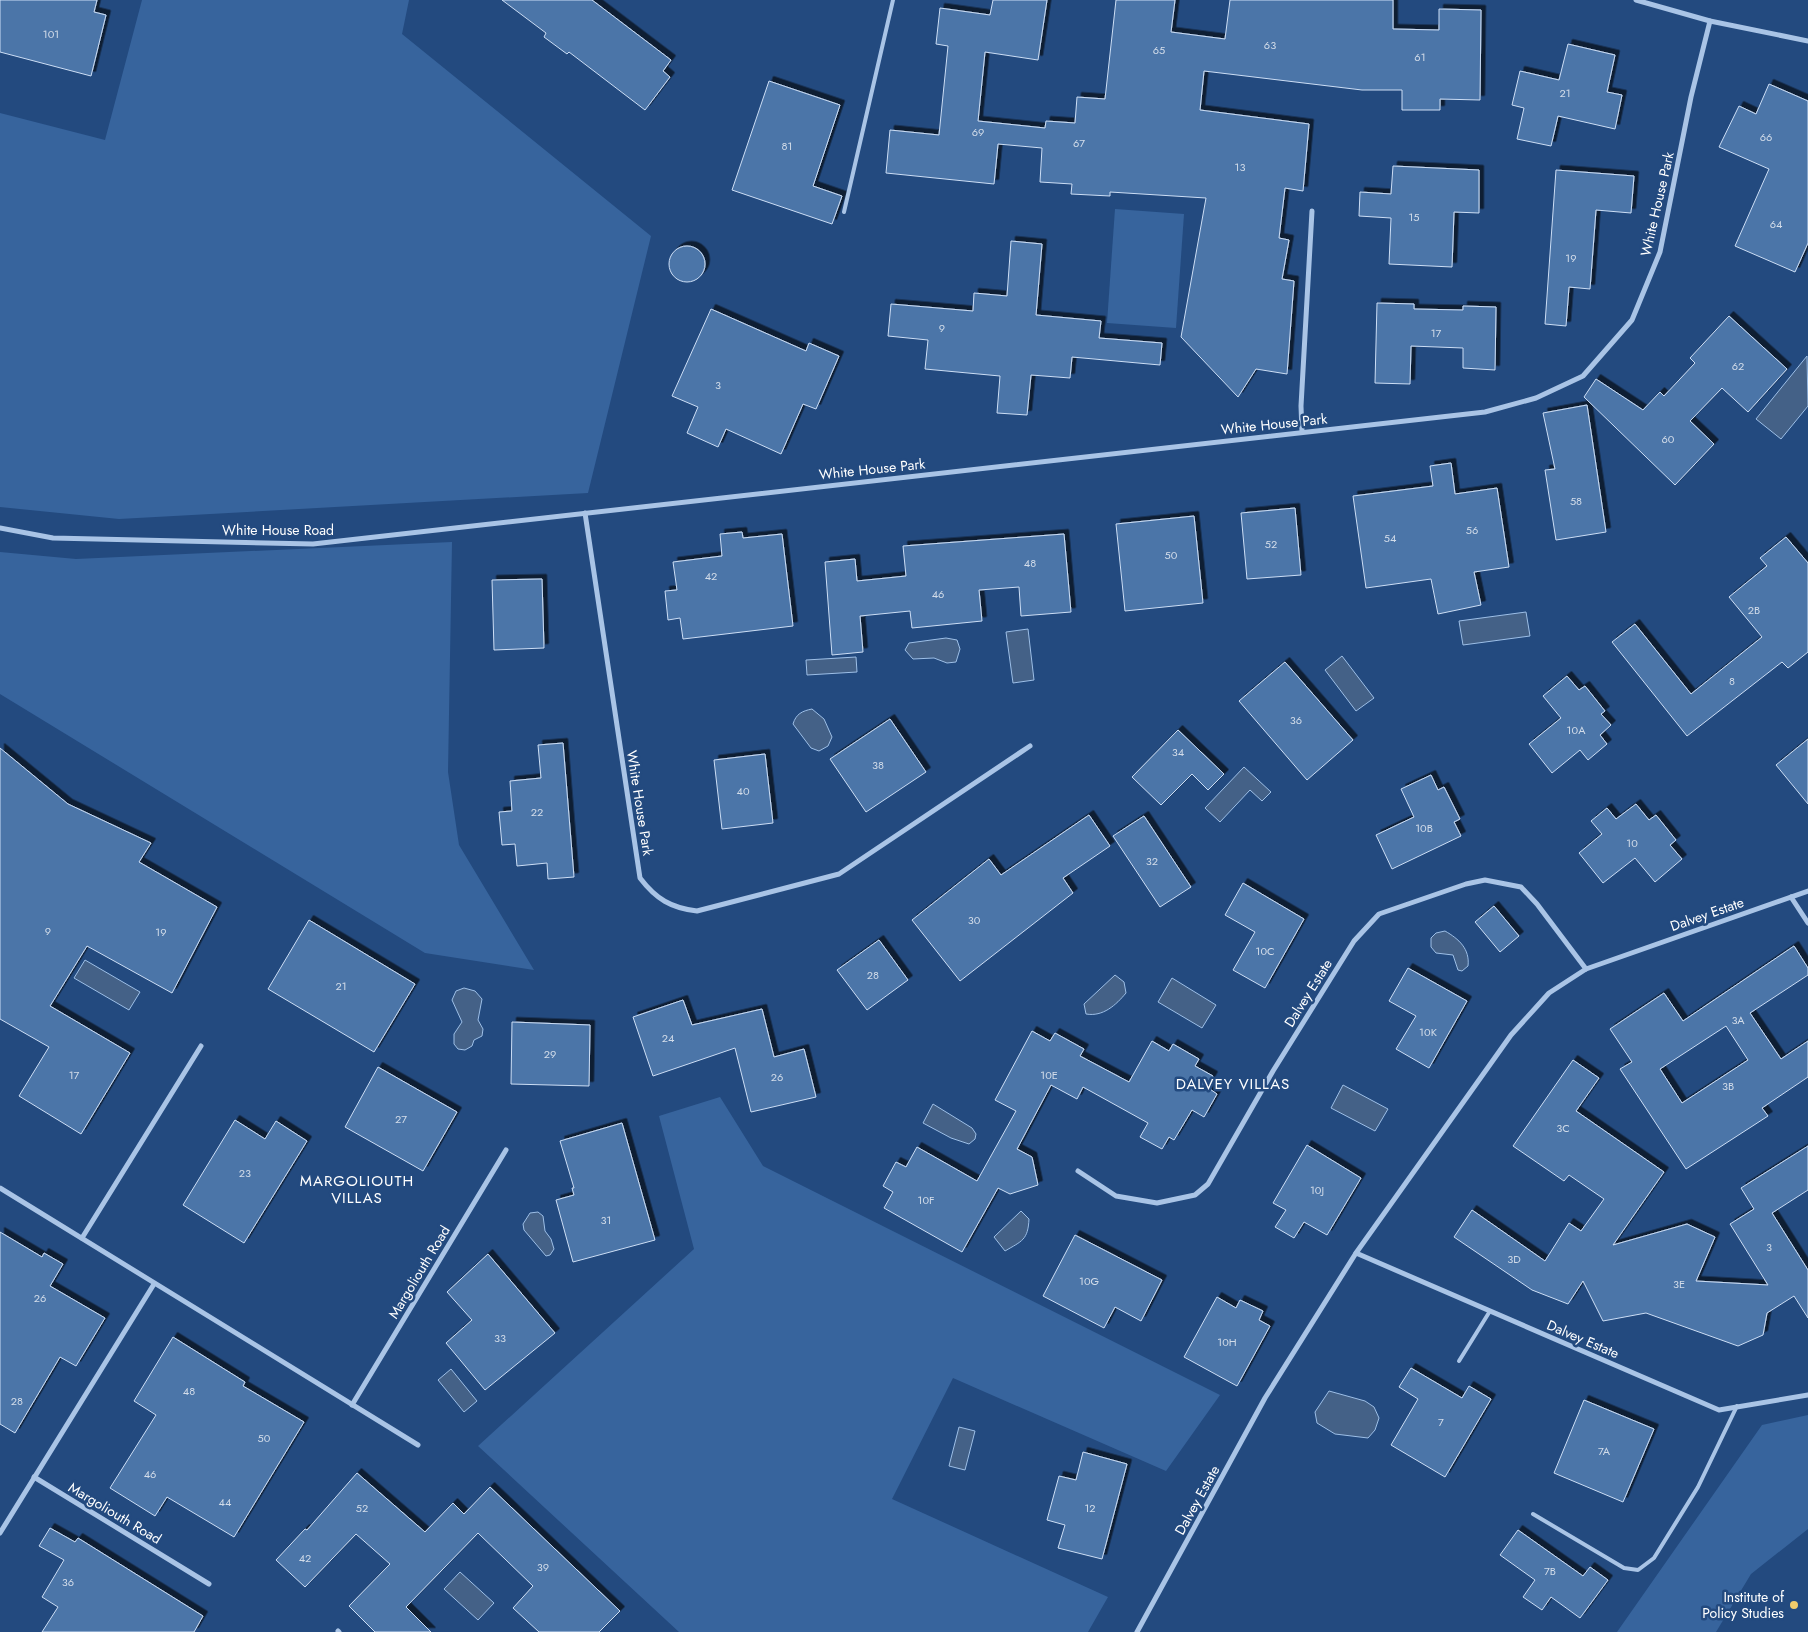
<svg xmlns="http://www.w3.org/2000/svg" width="1808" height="1632" viewBox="0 0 1808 1632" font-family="Jost,sans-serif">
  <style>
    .green { fill: #37649d }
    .water { fill: #446187; stroke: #9dbfe7 }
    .building { fill: #4b74a8; stroke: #ccdef5; fill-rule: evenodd; filter: url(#shadow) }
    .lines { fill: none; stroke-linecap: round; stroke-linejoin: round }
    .service { stroke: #a9c4e6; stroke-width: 4 }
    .minor { stroke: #a9c4e6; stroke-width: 5 }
    .poi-dot { fill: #f1cc6b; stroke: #234a7f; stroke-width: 2 }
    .labels { text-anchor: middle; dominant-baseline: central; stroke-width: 5; stroke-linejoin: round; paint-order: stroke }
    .number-label { font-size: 11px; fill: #d2dce9 }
    .street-label { font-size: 14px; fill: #fff; stroke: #234a7f }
    .poi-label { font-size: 14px; fill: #fff; stroke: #234a7f; text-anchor: end }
    .neighbourhood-label { font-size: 15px; letter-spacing: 1px; fill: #fff; stroke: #234a7f }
  </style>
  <defs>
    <filter id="shadow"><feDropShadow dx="4.5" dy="-4.5" stdDeviation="0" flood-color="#0009"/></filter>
  </defs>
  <rect width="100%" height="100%" fill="#234a7f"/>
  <g class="green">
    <path d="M 142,0 L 409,0 L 402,34 L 651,236 L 588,493 L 119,519 L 0,507 L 0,113 L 105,140 Z"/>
    <path d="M 1115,209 L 1184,214 L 1176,328 L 1107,323 Z"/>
    <path d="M 452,542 L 448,772 L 459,845 L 534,970 L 425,953 L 0,694 L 0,552 L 76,559 Z"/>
    <path d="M 720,1097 L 763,1166 L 1220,1395 L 1166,1471 L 953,1378 L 892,1499 L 1108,1597 L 1088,1632 L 679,1632 L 478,1446 L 694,1249 L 659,1116 Z"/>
    <path d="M 1808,1415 L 1808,1529 L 1751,1574 L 1716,1632 L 1617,1632 L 1762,1425 Z"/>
  </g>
  <g class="water">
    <path d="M 1807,356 L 1808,406 L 1781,439 L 1756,419 Z"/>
    <path d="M 1526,612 L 1530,636 L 1463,645 L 1459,621 Z"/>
    <path d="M 1028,629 L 1034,680 L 1013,683 L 1006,632 Z"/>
    <path d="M 946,638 L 957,640 L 960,649 L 956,662 L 947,663 L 934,658 L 913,659 L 905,650 L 909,643 Z"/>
    <path d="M 1342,656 L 1374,698 L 1356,711 L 1325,670 Z"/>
    <path d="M 856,657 L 857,672 L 807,675 L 806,660 Z"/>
    <path d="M 812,709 L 824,719 L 832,737 L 828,746 L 819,751 L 811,748 L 793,724 C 796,714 802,711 812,709 Z"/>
    <path d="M 1244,767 L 1271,792 L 1262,801 L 1250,790 L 1220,822 L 1205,808 Z"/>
    <path d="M 1445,931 C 1459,939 1470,949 1468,966 L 1462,971 L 1458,970 L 1453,955 L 1436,953 L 1431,947 L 1431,938 L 1436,933 Z"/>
    <path d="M 85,960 L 140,992 L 129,1010 L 74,978 Z"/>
    <path d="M 1115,975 L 1124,982 L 1126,993 C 1116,1005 1103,1017 1086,1014 L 1084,1004 Z"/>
    <path d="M 1172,978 L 1216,1005 L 1202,1028 L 1158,1002 Z"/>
    <path d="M 464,988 L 475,991 L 482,999 L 478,1020 L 483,1029 L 482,1036 L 474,1040 L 472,1046 L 465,1050 L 458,1049 L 454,1044 L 454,1034 L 462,1022 L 452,1000 L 456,991 Z"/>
    <path d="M 1343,1085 L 1388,1109 L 1375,1131 L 1331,1108 Z"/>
    <path d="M 933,1104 L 972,1128 L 976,1134 L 975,1139 L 969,1144 L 951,1138 L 923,1123 Z"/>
    <path d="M 1021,1211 L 1029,1219 C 1028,1240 1022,1241 1005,1251 L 994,1237 Z"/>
    <path d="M 538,1212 L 543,1216 L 545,1231 L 551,1239 L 554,1249 L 550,1255 L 546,1256 L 524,1230 L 523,1224 L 530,1213 Z"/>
    <path d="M 451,1369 L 477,1401 L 464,1412 L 438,1380 Z"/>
    <path d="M 1329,1391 L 1365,1401 L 1374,1407 L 1379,1418 L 1375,1430 L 1368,1438 L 1335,1434 L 1317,1423 L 1315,1412 Z"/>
    <path d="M 959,1427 L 975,1431 L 965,1470 L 949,1466 Z"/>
    <path d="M 460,1572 L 494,1603 L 478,1620 L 444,1589 Z"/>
  </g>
  <g class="building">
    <path d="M 0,0 L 97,0 L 94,12 L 106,15 L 91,76 L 0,52 Z"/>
    <path d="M 502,0 L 592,0 L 671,60 L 663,71 L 670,77 L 645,110 L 569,52 L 567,54 L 544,37 L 546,33 Z"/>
    <path d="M 993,0 L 1047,0 L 1038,60 L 985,52 L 978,121 L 1045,128 L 1046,121 L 1075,123 L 1077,97 L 1105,99 L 1116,0 L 1175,0 L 1171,32 L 1225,39 L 1230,0 L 1393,0 L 1393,29 L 1439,30 L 1439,9 L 1481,10 L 1480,100 L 1440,99 L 1440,110 L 1402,110 L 1402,90 L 1362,90 L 1204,71 L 1200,110 L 1309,124 L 1303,191 L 1285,188 L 1279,238 L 1289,240 L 1282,279 L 1294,281 L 1287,374 L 1256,369 L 1238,397 L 1181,337 L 1206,198 L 1110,192 L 1110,196 L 1071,194 L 1072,184 L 1040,182 L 1042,148 L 998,144 L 994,184 L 886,173 L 890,130 L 939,135 L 948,46 L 936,44 L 940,8 L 990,15 Z"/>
    <path d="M 1568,44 L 1615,55 L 1607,92 L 1622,95 L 1615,129 L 1558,116 L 1551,146 L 1517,139 L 1524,108 L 1512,105 L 1520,71 L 1559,80 Z"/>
    <path d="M 769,81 L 840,105 L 813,186 L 842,196 L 832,224 L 732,190 Z"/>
    <path d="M 1769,84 L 1808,101 L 1808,243 L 1795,272 L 1735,246 L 1769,169 L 1719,147 L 1739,106 L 1756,114 Z"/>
    <path d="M 1393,166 L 1479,170 L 1479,213 L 1454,212 L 1452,267 L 1389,264 L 1391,218 L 1359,216 L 1360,192 L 1391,194 Z"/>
    <path d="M 1556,170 L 1634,176 L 1631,213 L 1596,210 L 1590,289 L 1569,287 L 1566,326 L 1545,324 Z"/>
    <path d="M 1011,241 L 1042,244 L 1036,315 L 1101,321 L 1099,338 L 1162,343 L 1160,365 L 1072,357 L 1070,378 L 1031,375 L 1027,415 L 997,413 L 1000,376 L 925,369 L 928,340 L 888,336 L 891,304 L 973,311 L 974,293 L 1007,296 Z"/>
    <circle cx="687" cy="264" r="18"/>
    <path d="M 1377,303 L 1414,304 L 1414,309 L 1463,310 L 1463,306 L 1496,307 L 1495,370 L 1463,368 L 1463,348 L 1411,346 L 1410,384 L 1375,383 Z"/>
    <path d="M 711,309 L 806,351 L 809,343 L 839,356 L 816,409 L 803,404 L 781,454 L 726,429 L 718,447 L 687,433 L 698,407 L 672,396 Z"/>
    <path d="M 1729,316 L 1787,369 L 1748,412 L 1722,388 L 1690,421 L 1714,444 L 1675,485 L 1584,397 L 1596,379 L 1643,410 L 1660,392 L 1664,396 L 1695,363 L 1690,358 Z"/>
    <path d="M 1587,405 L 1606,532 L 1556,540 L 1545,470 L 1555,469 L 1543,413 Z"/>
    <path d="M 1451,463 L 1455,494 L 1497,488 L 1509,567 L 1474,572 L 1481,605 L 1438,614 L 1431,579 L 1366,588 L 1353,496 L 1433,486 L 1430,466 Z"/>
    <path d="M 1295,508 L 1301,575 L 1247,579 L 1241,513 Z"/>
    <path d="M 1194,516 L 1203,603 L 1125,611 L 1116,524 Z"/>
    <path d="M 742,532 L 743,538 L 782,534 L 793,626 L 683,639 L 680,618 L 668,620 L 665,591 L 677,590 L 673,562 L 722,556 L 720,534 Z"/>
    <path d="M 1064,534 L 1071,612 L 1021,616 L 1019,587 L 979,590 L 982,621 L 912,628 L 910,611 L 860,616 L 863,652 L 832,655 L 825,562 L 855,559 L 857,581 L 906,576 L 903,546 Z"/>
    <path d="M 1786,537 L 1808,563 L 1808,652 L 1788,668 L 1782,662 L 1687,736 L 1612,642 L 1635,624 L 1691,694 L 1762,637 L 1729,597 L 1767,566 L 1760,558 Z"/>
    <path d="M 542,579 L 544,648 L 494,650 L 492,580 Z"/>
    <path d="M 1285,662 L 1353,740 L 1307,780 L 1239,701 Z"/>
    <path d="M 1567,676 L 1579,690 L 1585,686 L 1605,711 L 1601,714 L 1611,725 L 1600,735 L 1607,744 L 1588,760 L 1580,750 L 1552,773 L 1529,744 L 1561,718 L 1543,696 Z"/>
    <path d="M 890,719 L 926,772 L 866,812 L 830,759 Z"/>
    <path d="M 1178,730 L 1224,774 L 1208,790 L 1192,774 L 1161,805 L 1132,777 Z"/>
    <path d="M 1808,739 L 1808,804 L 1776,765 Z"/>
    <path d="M 563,743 L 574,877 L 548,879 L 547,863 L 517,866 L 515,844 L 502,845 L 499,812 L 512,811 L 510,781 L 541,778 L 538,745 Z"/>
    <path d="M 0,748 L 68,804 L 151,843 L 139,862 L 217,907 L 172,993 L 87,946 L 50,1006 L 130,1053 L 81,1134 L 19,1096 L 49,1047 L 0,1019 Z"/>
    <path d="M 765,754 L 773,823 L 722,829 L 714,760 Z"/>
    <path d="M 1431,775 L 1438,790 L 1444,787 L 1460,819 L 1454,822 L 1461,836 L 1392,869 L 1376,835 L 1414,817 L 1401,789 Z"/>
    <path d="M 1636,804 L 1649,820 L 1656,815 L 1676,840 L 1670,845 L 1682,859 L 1655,882 L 1635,858 L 1603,883 L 1579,853 L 1602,834 L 1591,821 L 1607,808 L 1616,819 Z"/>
    <path d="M 1089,815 L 1110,846 L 1063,878 L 1073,893 L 960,981 L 912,920 L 989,859 L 1001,875 Z"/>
    <path d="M 1144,816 L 1191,887 L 1160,907 L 1113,836 Z"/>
    <path d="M 1243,883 L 1304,919 L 1265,988 L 1233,970 L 1255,932 L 1225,915 Z"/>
    <path d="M 1494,906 L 1519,936 L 1500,952 L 1475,922 Z"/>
    <path d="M 309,920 L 415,984 L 374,1052 L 268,989 Z"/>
    <path d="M 879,940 L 908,980 L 867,1010 L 837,970 Z"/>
    <path d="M 1794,946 L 1808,968 L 1808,975 L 1750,1013 L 1781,1059 L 1808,1041 L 1808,1077 L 1762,1108 L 1768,1116 L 1686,1169 L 1620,1069 L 1632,1062 L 1610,1029 L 1664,993 L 1683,1021 ZM 1726,1026 L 1748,1060 L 1682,1103 L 1660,1069 Z"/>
    <path d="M 1408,968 L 1467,1001 L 1429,1068 L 1396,1049 L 1416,1016 L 1389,1001 Z"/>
    <path d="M 683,1000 L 692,1025 L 762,1009 L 774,1057 L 804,1049 L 816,1097 L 751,1112 L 735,1048 L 653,1076 L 633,1017 Z"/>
    <path d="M 512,1022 L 590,1025 L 589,1086 L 511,1084 Z"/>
    <path d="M 1032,1031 L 1050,1041 L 1055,1033 L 1084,1049 L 1080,1056 L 1129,1082 L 1152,1041 L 1169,1051 L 1173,1044 L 1199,1059 L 1195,1066 L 1213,1076 L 1207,1087 L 1217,1094 L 1204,1117 L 1192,1110 L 1174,1140 L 1169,1137 L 1162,1149 L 1140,1137 L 1148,1123 L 1083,1087 L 1077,1099 L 1051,1085 L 1017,1149 L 1032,1157 L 1038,1185 L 1010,1194 L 998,1188 L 962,1252 L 884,1208 L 893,1192 L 883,1186 L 896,1162 L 906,1167 L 917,1147 L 977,1181 L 1016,1111 L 995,1100 Z"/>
    <path d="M 1573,1060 L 1599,1078 L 1576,1111 L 1664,1172 L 1613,1245 L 1687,1224 L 1715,1237 L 1696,1281 L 1768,1285 L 1730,1224 L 1754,1209 L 1741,1188 L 1808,1146 L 1808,1190 L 1772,1213 L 1808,1270 L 1808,1318 L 1794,1296 L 1767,1313 L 1763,1335 L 1738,1346 L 1646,1313 L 1603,1321 L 1583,1281 L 1568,1304 L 1532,1290 L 1454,1237 L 1472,1210 L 1545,1261 L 1569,1223 L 1581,1231 L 1604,1199 L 1569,1175 L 1564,1181 L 1513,1146 Z"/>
    <path d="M 378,1067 L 457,1112 L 423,1171 L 345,1127 Z"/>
    <path d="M 235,1120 L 265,1139 L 276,1121 L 307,1141 L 244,1243 L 183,1205 Z"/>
    <path d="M 622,1123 L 655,1240 L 573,1262 L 556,1200 L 574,1195 L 572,1188 L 574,1188 L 560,1141 Z"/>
    <path d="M 1307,1145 L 1361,1178 L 1327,1235 L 1304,1222 L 1294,1238 L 1275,1227 L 1286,1210 L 1273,1203 Z"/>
    <path d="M 0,1232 L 42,1257 L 44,1253 L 63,1264 L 50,1286 L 105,1318 L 76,1366 L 60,1357 L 15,1433 L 0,1424 Z"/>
    <path d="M 1075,1235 L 1162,1280 L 1141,1321 L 1115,1307 L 1104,1328 L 1043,1296 Z"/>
    <path d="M 488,1254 L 555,1333 L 485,1390 L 446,1343 L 472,1320 L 447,1292 Z"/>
    <path d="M 1217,1297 L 1236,1308 L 1240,1300 L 1263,1311 L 1259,1320 L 1270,1326 L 1237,1386 L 1184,1357 Z"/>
    <path d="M 173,1337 L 245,1382 L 243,1386 L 304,1422 L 234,1537 L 167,1497 L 155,1516 L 110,1488 L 156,1415 L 134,1401 Z"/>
    <path d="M 1411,1368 L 1462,1398 L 1469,1386 L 1491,1399 L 1445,1477 L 1391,1445 L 1418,1399 L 1399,1387 Z"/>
    <path d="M 1584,1400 L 1654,1429 L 1623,1502 L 1554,1473 Z"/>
    <path d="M 1083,1452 L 1127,1464 L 1102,1559 L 1058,1548 L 1065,1525 L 1047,1520 L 1059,1476 L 1076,1480 Z"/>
    <path d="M 357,1473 L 425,1532 L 453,1503 L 464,1514 L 490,1487 L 620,1611 L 599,1632 L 539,1632 L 513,1608 L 533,1586 L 478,1533 L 406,1607 L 431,1632 L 375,1632 L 349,1606 L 390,1564 L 356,1534 L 305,1587 L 276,1560 L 305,1529 L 307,1530 Z"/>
    <path d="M 50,1528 L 75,1542 L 78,1538 L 203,1616 L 194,1632 L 42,1632 L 58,1607 L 42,1597 L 64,1560 L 39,1546 Z"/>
    <path d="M 1518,1530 L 1583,1576 L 1590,1567 L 1608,1580 L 1580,1618 L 1551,1597 L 1542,1610 L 1523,1597 L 1535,1580 L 1500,1555 Z"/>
  </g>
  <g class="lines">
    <g class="service">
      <path d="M 844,212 L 893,0"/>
      <path d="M 1459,1361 L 1490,1311"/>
      <path d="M 1533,1514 L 1624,1568 L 1638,1570 L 1654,1558 L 1698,1487 L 1737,1406"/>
    </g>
    <g class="minor">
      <path d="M 1636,0 L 1710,21 L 1808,41"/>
      <path d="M 1302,432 L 1301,406 L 1312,211"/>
      <path d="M 585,513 L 640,878 C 656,899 671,908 697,911 L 839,874 L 1030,746"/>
      <path d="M 0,528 L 53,538 L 313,544 L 1485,412 L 1536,398 L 1583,376 L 1632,320 L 1660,252 L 1691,97 L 1710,21"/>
      <path d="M 1791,897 L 1808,923"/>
      <path d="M 1078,1171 L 1116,1196 L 1157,1203 L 1195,1195 L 1208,1184 L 1273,1071 L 1354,941 L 1379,914 L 1466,884 L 1485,880 L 1521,887 L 1537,904 L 1586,969"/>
      <path d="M 0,1188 L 418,1445"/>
      <path d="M 82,1238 L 201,1046"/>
      <path d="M 1356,1253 L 1719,1410 L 1808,1395"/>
      <path d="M 352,1405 L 506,1150"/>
      <path d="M 34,1477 L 209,1584"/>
      <path d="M 0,1533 L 154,1284"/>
      <path d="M 338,1631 L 339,1632"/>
      <path d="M 1137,1632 L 1265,1398 L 1356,1253 L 1511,1035 L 1549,993 L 1586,969 L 1808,891"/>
    </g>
  </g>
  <circle class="poi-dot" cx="1794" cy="1605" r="5"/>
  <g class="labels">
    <g class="number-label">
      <text x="51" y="34">101</text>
      <text x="1270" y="45">63</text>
      <text x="1159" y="50">65</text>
      <text x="1420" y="57">61</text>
      <text x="1565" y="93">21</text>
      <text x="978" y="132">69</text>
      <text x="1766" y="137">66</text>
      <text x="1079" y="143">67</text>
      <text x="787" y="146">81</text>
      <text x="1240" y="167">13</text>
      <text x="1414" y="217">15</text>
      <text x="1776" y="224">64</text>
      <text x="1571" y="258">19</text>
      <text x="942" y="328">9</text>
      <text x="1436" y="333">17</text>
      <text x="1738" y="366">62</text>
      <text x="718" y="385">3</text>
      <text x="1668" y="439">60</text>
      <text x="1576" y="501">58</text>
      <text x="1472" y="530">56</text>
      <text x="1390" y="538">54</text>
      <text x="1271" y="544">52</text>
      <text x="1171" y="555">50</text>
      <text x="1030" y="563">48</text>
      <text x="711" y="576">42</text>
      <text x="938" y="594">46</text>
      <text x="1754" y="610">2B</text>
      <text x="1732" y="681">8</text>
      <text x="1296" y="720">36</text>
      <text x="1576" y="730">10A</text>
      <text x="1178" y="752">34</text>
      <text x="878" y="765">38</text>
      <text x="743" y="791">40</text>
      <text x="537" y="812">22</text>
      <text x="1424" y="828">10B</text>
      <text x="1632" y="843">10</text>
      <text x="1152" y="861">32</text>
      <text x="974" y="920">30</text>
      <text x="48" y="931">9</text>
      <text x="161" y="932">19</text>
      <text x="1265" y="951">10C</text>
      <text x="873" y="975">28</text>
      <text x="341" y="986">21</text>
      <text x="1738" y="1020">3A</text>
      <text x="1428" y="1032">10K</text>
      <text x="668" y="1038">24</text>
      <text x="550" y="1054">29</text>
      <text x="74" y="1075">17</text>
      <text x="1049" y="1075">10E</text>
      <text x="777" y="1077">26</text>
      <text x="1728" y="1086">3B</text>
      <text x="401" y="1119">27</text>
      <text x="1563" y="1128">3C</text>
      <text x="245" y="1173">23</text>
      <text x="1317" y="1190">10J</text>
      <text x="926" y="1200">10F</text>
      <text x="606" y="1220">31</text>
      <text x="1769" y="1247">3</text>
      <text x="1514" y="1259">3D</text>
      <text x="1089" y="1281">10G</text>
      <text x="1679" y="1284">3E</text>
      <text x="40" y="1298">26</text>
      <text x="500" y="1338">33</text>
      <text x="1227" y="1342">10H</text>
      <text x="189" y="1391">48</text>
      <text x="17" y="1401">28</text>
      <text x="1441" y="1422">7</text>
      <text x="264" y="1438">50</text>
      <text x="1604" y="1451">7A</text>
      <text x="150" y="1474">46</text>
      <text x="225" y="1502">44</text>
      <text x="362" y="1508">52</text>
      <text x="1090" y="1508">12</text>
      <text x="305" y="1558">42</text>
      <text x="543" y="1567">39</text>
      <text x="1550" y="1571">7B</text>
      <text x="68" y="1582">36</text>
    </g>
    <g class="street-label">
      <text transform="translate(1657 204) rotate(-77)">White House Park</text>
      <text transform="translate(1274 424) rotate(-6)">White House Park</text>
      <text transform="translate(872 469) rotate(-6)">White House Park</text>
      <text x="278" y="530">White House Road</text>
      <text transform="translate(640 803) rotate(81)">White House Park</text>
      <text transform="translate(1707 914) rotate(-19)">Dalvey Estate</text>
      <text transform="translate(1308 993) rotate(-58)">Dalvey Estate</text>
      <text transform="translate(419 1272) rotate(-59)">Margoliouth Road</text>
      <text transform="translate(1583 1339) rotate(23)">Dalvey Estate</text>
      <text transform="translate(1197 1500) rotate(-61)">Dalvey Estate</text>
      <text transform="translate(115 1513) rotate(31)">Margoliouth Road</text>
    </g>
    <g class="poi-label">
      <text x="1784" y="1597">Institute of<tspan x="1784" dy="16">Policy Studies</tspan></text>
    </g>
    <g class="neighbourhood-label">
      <text x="1233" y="1084">DALVEY VILLAS</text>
      <text x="357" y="1181">MARGOLIOUTH<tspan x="357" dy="17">VILLAS</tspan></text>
    </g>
  </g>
</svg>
